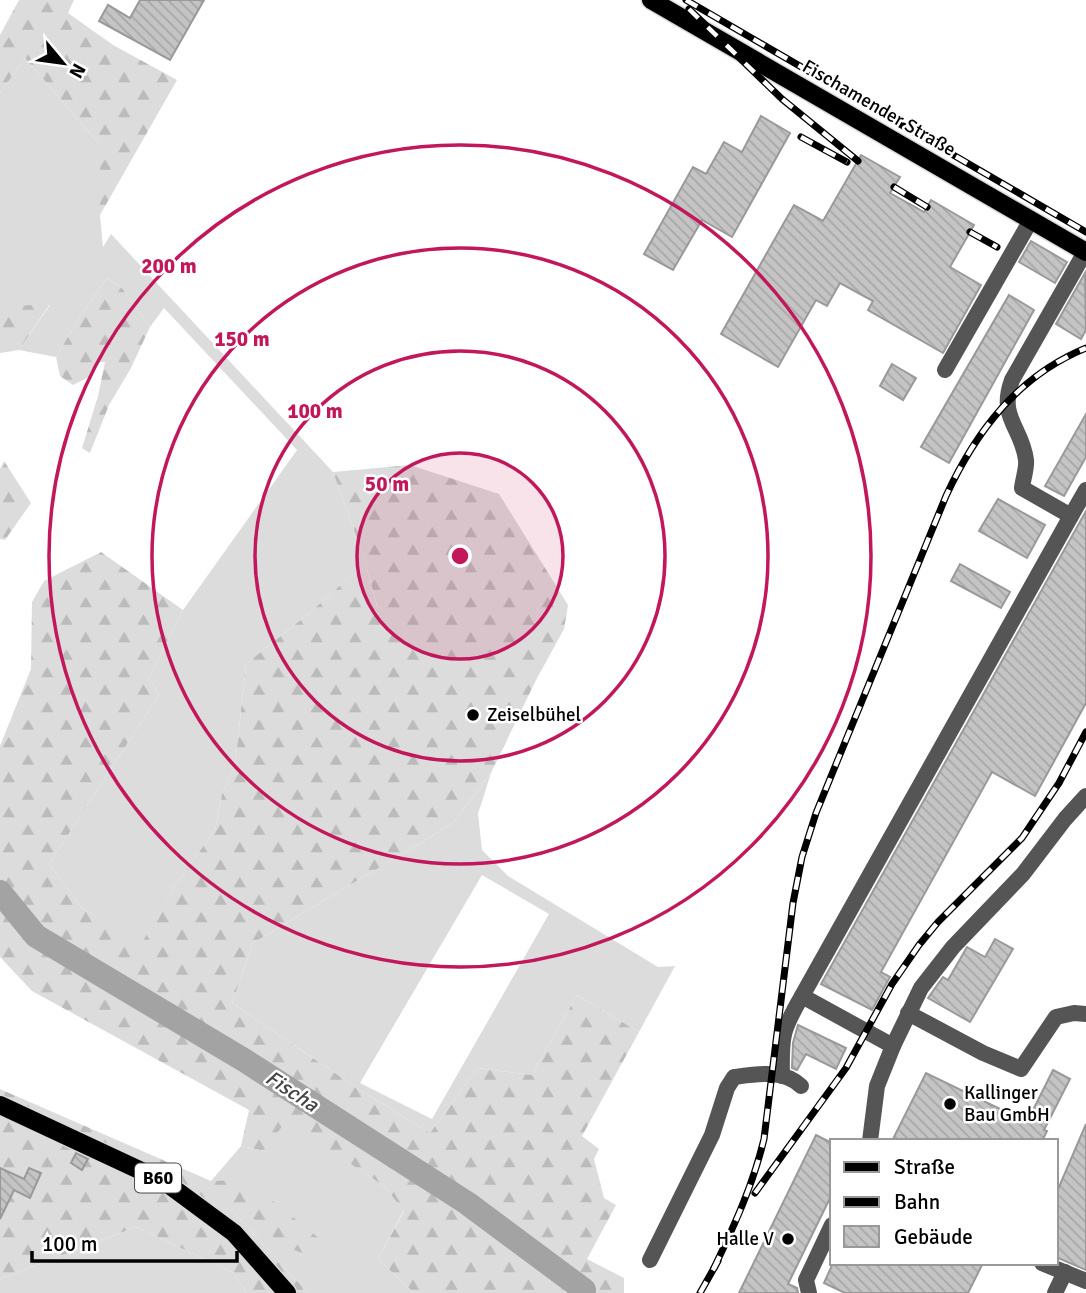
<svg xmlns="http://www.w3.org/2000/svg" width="1086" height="1293" viewBox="0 0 1086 1293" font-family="Signika,sans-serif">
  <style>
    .grass { fill: #dcdcdc; fill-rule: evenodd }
    .forest { fill: url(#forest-firs) }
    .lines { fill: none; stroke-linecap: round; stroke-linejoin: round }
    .river { stroke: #a3a3a3; stroke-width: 24 }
    .building { fill: url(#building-back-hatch); stroke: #999; stroke-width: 2 }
    .major-casing { stroke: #dbdbdb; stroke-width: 21 }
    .minor { stroke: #555; stroke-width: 16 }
    .major { stroke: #000; stroke-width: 18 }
    .rail-casing { stroke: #000; stroke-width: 7 }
    .rail { stroke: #fff; stroke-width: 4.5; stroke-dasharray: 13; stroke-linecap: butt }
    .ring { fill: none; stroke: #c2185b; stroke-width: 3.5 }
    .poi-dot { fill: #000; stroke: #fff; stroke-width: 2.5 }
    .labels { text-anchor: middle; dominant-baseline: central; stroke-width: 5; stroke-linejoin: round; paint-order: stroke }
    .shield { fill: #fff; stroke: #4c4c4c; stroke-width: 2 }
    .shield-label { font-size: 18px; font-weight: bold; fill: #000 }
    .street-label { font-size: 19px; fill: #000; stroke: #fff }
    .poi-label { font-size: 19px; fill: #000; stroke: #fff; text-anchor: start }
    .water-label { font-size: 21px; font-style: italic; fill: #444; stroke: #fff }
    .centre { fill: #c2185b; stroke: #fff; stroke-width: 3.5 }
    .ring-label { font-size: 21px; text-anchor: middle; font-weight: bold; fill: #c2185b; stroke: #fff; stroke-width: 5; stroke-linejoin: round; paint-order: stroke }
  </style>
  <defs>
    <pattern id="forest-firs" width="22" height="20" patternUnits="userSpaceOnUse" patternTransform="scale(1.75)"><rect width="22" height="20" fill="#dcdcdc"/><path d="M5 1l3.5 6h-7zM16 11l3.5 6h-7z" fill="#bbb"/></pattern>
    <pattern id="building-back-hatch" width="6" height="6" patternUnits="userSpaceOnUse" patternTransform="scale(1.75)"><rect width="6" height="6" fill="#c4c4c4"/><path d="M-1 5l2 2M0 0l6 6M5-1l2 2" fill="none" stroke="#a7a7a7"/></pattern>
  </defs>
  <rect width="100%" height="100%" fill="#fff"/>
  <g class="grass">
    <path d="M 25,58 L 100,145 L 100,215 L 103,247 L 111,234 L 333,472 L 365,561 L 378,610 L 361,597 L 353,574 L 308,614 L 246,664 L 235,766 L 222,794 L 215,830 L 174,887 L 142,944 L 82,908 L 49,864 L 159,695 L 149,678 L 183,610 L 297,450 L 164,308 L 150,327 L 122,288 L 107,278 L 81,315 L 56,357 L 19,350 L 50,305 L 0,312 L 0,93 Z"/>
    <path d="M 491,773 L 478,814 L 482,850 L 508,876 L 658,967 L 675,966 L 639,1032 L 577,995 L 532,1075 L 478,1068 L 430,1133 L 357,1088 L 232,1003 L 253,943 L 452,824 ZM 482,875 L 549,914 L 432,1119 L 360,1083 Z"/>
    <path d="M 286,1120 L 384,1186 L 404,1210 L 378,1259 L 414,1293 L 308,1293 L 230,1208 L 249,1215 L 283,1246 L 211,1181 L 241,1146 L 264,1151 Z"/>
    <path d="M 136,1227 L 232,1272 L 247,1293 L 0,1293 L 0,1279 Z"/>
  </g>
  <g class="forest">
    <path d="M 19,0 L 74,0 L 68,13 L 113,45 L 177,80 L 100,215 L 100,145 L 25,58 L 0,93 L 0,35 Z"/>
    <path d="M 107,278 L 122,288 L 150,327 L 131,368 L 109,405 L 90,453 L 82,448 L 98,396 L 105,362 L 97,362 L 89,377 L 73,385 L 60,376 L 56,357 L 81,315 Z"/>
    <path d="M 50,304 L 19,350 L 0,353 L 0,312 L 15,306 Z"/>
    <path d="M 4,461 L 31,503 L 5,540 L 0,539 L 0,469 Z"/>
    <path d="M 410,465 L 499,494 L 568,605 L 564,629 L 535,682 L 491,773 L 452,824 L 253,943 L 232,1003 L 357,1088 L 430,1133 L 478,1068 L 532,1075 L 577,995 L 639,1032 L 582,1136 L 599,1149 L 594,1159 L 604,1198 L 616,1205 L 587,1259 L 624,1278 L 624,1293 L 414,1293 L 378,1259 L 404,1211 L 384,1186 L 286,1121 L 264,1151 L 241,1146 L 249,1110 L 32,991 L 0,957 L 0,746 L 31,669 L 32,602 L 44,581 L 101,552 L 183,610 L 149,678 L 159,695 L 49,864 L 82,908 L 142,943 L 174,887 L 215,830 L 222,794 L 235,766 L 246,664 L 308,614 L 354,573 L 361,597 L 378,609 L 365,561 L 333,472 Z"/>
    <path d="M 0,1089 L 211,1181 L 247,1180 L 320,1239 L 322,1260 L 283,1246 L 249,1215 L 231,1209 L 308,1293 L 247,1293 L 232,1272 L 136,1227 L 0,1279 Z"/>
  </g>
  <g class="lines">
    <path class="river" d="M 0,892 L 36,936 L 244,1060 L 467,1203 L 584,1290 L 583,1293"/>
  </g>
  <g class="building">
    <path d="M 140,0 L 204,0 L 170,60 L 99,21 L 108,5 L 130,18 Z"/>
    <path d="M 761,116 L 790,133 L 732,237 L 702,220 L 673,270 L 644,254 L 693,167 L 706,174 L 724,142 L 742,152 Z"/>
    <path d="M 861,155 L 900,177 L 890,193 L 924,212 L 931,200 L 974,225 L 950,267 L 981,285 L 943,353 L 868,310 L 873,301 L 840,283 L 827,306 L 816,300 L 778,367 L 721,334 L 794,205 L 823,221 Z"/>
    <path d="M 1031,241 L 1067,262 L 1055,283 L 1019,262 Z"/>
    <path d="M 1085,273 L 1086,330 L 1081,339 L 1056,324 Z"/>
    <path d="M 1009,295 L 1034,310 L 949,463 L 921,447 Z"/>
    <path d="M 892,364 L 916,378 L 903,400 L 880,386 Z"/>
    <path d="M 1086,414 L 1086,457 L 1064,496 L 1045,486 Z"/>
    <path d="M 998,499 L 1045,525 L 1027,558 L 979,531 Z"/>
    <path d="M 1086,511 L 1086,703 L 1035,796 L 992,772 L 881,972 L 890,977 L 872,1010 L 821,984 Z"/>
    <path d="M 960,564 L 1010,592 L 1001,608 L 951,581 Z"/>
    <path d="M 995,939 L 1013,949 L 970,1022 L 928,998 L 943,977 L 948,980 L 967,947 L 985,957 Z"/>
    <path d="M 798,1025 L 846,1048 L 836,1069 L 806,1054 L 797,1070 L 792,1068 L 793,1043 Z"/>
    <path d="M 1053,1070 L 1070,1079 L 1044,1130 L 1047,1131 L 1042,1141 L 892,1141 L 926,1073 L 1027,1122 Z"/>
    <path d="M 1086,1124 L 1086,1270 L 1056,1257 L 1056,1194 Z"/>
    <path d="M 816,1135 L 832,1143 L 832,1194 L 788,1284 L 797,1288 L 798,1293 L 739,1293 Z"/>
    <path d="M 76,1153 L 88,1159 L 82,1170 L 71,1163 Z"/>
    <path d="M 0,1168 L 24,1179 L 29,1168 L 41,1173 L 30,1198 L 14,1190 L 0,1219 Z"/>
    <path d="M 833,1263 L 983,1263 L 968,1293 L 845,1293 L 824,1283 Z"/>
  </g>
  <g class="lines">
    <g class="major-casing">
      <g id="major">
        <path d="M 651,0 L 1086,252"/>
        <path d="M 0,1105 L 165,1182 L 234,1233 L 287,1293"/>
      </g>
    </g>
    <g class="minor">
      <path d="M 1085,252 L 1012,380 C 998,418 1022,427 1026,460 C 1027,468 1023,479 1022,488 L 1071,516 L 1086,490"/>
      <path d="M 945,370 L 1031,220"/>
      <path d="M 908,1013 L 983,1053 L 1021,1069 L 1056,1017 L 1074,1013 L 1086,1014"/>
      <path d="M 893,1046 L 802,996 L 1071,516"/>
      <path d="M 782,1076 C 781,1036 782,1030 802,996"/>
      <path d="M 870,1141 L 877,1086 L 893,1046 L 921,988 L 953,947 L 1023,874 L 1065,819 L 1086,796"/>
      <path d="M 650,1260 L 712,1135 L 727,1088 L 734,1077 C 757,1074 783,1069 801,1086"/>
      <path d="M 1042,1263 L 1086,1281"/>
      <path d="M 809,1293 L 806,1280 L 832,1225"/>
      <path d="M 1055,1293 L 1065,1272"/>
    </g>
    <use href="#major" class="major"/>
    <g class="rail-casing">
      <g id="rail">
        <path d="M 686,0 L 1086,232"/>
        <path d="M 689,9 L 782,99 L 858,161"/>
        <path d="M 801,137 L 847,162"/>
        <path d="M 894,187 L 927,207"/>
        <path d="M 970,232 L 997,247"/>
        <path d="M 755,1193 L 846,1068 L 892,984 L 919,945 L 938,922 L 1022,838 L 1059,783 L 1086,732"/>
        <path d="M 714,1268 C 734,1226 753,1185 764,1139 L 793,903 L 802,857 L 816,813 L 946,496 C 976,431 1018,376 1086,348"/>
        <path d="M 700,1293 L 718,1261"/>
      </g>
    </g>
    <use href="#rail" class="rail"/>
  </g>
  <circle cx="460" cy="556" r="103" fill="#c2185b" fill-opacity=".12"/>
  <g class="ring">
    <circle cx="460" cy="556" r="103"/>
    <circle cx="460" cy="556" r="205"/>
    <circle cx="460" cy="556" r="308"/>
    <circle cx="460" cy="556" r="411"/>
  </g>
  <g class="poi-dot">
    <circle cx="473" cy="715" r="7"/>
    <circle cx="950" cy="1104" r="7"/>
    <circle cx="788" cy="1239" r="7"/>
  </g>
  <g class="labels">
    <rect class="shield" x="135" y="1163.5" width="46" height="29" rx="5"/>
    <g class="shield-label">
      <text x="158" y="1178">B60</text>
    </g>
    <g class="street-label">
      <text transform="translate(879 108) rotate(30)">Fischamender Straße</text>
    </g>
    <g class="poi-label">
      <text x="487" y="715">Zeiselbühel</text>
      <text x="964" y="1093">Kallinger<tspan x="964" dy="22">Bau GmbH</tspan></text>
      <text x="774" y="1239" text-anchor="end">Halle V</text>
    </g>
    <g class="water-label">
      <text transform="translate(292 1091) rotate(33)">Fischa</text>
    </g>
  </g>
  <circle cx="460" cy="556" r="10" class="centre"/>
  <g class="ring-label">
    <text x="169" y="273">200 m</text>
    <text x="242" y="346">150 m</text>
    <text x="315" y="418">100 m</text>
    <text x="387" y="491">50 m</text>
  </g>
  <rect x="830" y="1139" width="228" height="126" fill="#ffffff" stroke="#999999" stroke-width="2"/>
  <rect x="844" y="1162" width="35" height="10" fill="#000000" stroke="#999999" stroke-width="2"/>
  <text x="894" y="1174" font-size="21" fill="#000000">Straße</text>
  <rect x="844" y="1197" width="35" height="10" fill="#000000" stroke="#999999" stroke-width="2"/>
  <text x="894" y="1209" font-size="21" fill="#000000">Bahn</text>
  <rect x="844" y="1226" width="35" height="21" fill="url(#building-back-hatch)" stroke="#999999" stroke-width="2"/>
  <text x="894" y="1244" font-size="21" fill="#000000">Gebäude</text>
  <g transform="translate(63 63) rotate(119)" stroke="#ffffff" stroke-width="5" paint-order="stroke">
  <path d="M0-5L12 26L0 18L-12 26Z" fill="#000000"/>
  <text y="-10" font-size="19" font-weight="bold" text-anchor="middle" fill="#000000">N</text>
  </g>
  <path d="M32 1251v10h205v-10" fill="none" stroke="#000000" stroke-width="3.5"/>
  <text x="42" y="1251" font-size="21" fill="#000000" stroke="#ffffff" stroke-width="5" paint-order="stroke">100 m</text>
</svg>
